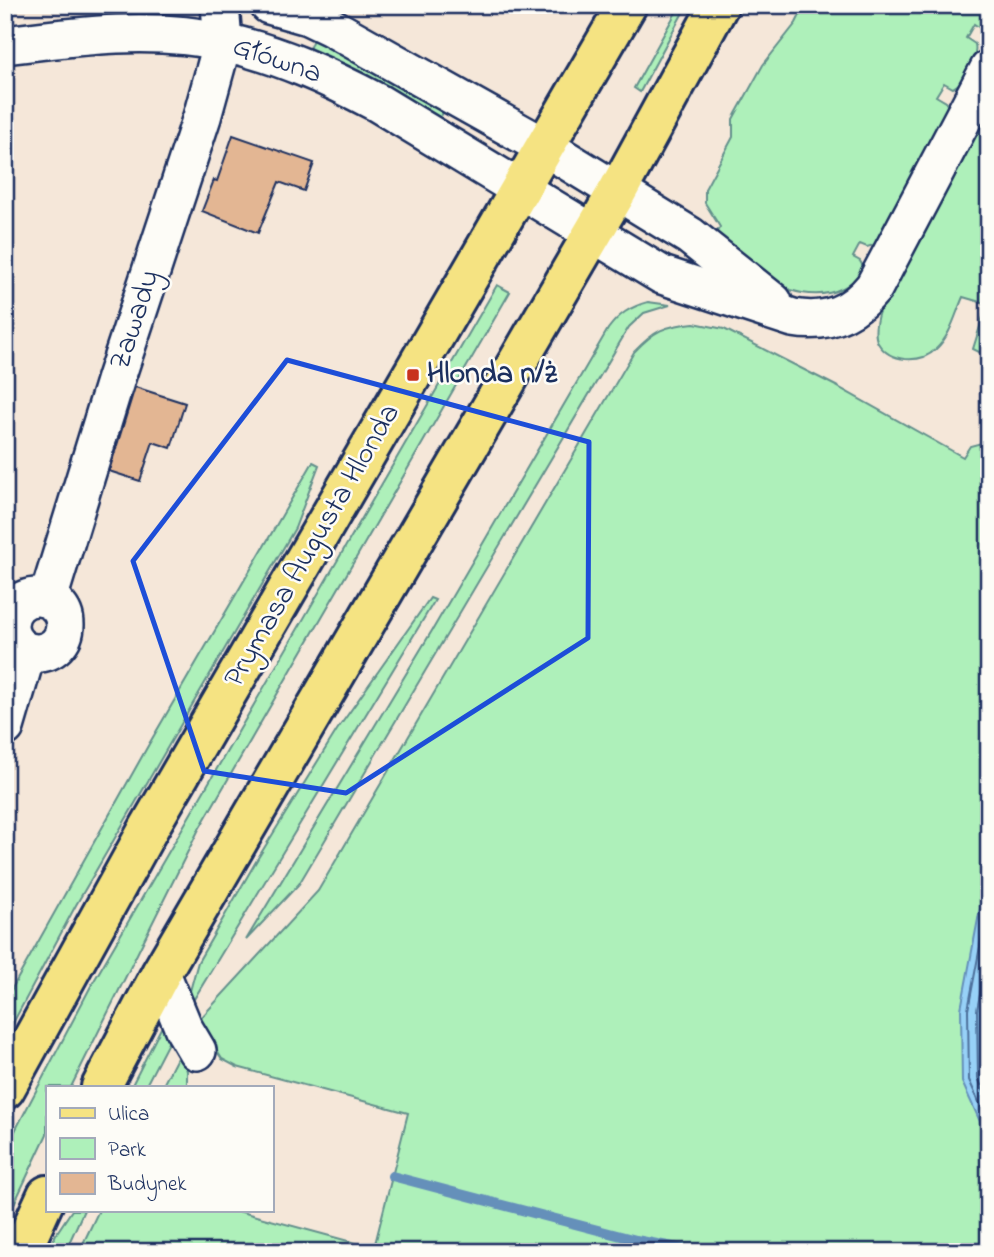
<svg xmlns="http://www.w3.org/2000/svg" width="994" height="1257" viewBox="0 0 994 1257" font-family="'Indie Flower',sans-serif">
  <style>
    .green { fill: #aef0ba; stroke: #64908c; stroke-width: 2 }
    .water { fill: #97d1f7; stroke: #6590ba; stroke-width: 2 }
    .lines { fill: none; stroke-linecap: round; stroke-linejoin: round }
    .shore { stroke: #4d709b; stroke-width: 2 }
    .stream { stroke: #6590ba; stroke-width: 10 }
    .building { fill: #e3b693; stroke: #1b2f5e; stroke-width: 2 }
    .minor-casing { stroke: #1b2f5e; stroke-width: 42 }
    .major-casing { stroke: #1b2f5e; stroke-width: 44 }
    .minor { stroke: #fdfcf7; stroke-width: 37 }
    .major { stroke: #f5e382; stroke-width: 38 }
    .marked { fill: none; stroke: #1d4ed8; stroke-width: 5; stroke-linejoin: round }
    .poi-dot { fill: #c8321e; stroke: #fdfcf7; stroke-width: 2.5 }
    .labels { text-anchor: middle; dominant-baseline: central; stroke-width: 5; stroke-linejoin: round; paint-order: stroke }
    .street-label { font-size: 30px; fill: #1b2f5e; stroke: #fdfcf7 }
    .poi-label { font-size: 30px; font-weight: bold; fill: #1b2f5e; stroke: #fdfcf7; text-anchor: start }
  </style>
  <rect width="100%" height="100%" fill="#f5e7d9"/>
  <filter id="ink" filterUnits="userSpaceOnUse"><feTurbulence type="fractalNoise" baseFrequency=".0143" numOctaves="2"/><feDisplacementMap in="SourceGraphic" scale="14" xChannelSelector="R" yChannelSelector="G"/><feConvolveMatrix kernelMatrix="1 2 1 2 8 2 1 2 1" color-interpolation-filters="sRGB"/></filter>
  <g filter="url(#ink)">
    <g class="green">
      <path d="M 680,5 L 687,5 L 640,92 L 634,88 Z"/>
      <path d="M 805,5 L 989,5 L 989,28 L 983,30 L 974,24 L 966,38 L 975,44 C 978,58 965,82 953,88 L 944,83 L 936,96 L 946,102 L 948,109 L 877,244 L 867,247 L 860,244 L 853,257 L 860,261 L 865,270 C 845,294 819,299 790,290 L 714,236 L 720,227 L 705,203 L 705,189 L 733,137 L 733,119 L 763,65 L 796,23 Z"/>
      <path d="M 313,39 L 354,56 L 445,109 L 438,122 L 308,52 Z"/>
      <path d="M 989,105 L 989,357 L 973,349 L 987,304 L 963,297 C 955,315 951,335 936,349 C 921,364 890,363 878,343 C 873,334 876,321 879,311 Z"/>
      <path d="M 497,285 L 510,292 L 198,831 L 71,1087 L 47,1087 L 47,1134 L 5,1223 L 5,1150 L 91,986 Z"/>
      <path d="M 648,302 L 670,305 L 644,313 L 629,327 L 299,884 L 246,940 L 433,629 L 608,329 C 619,314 630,307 648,302 Z"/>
      <path d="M 694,323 L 724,329 L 836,386 L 963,457 L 970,446 L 989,441 L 989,1252 L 79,1252 L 99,1210 L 234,1210 L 374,1248 L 408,1113 L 237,1067 L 222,1059 L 198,1021 L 318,891 L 634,352 C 655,330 664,326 694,323 Z"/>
      <path d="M 313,462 L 319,465 L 295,528 L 76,905 L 5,1038 L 5,1001 L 149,744 Z"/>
      <path d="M 430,598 L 435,600 L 191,1004 L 190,991 L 198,962 L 258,858 L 337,730 Z"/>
      <path d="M 165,1027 L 172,1035 L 145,1087 L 131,1087 L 161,1028 Z"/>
      <path d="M 180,1052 L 187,1071 L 187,1087 L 162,1087 Z"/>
      <path d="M 72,1210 L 84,1210 L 65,1252 L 48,1252 L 56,1234 Z"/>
    </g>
    <path class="water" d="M 989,861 L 989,1141 L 962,1082 L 961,1009 Z"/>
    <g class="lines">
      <g class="shore">
        <path d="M 989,899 L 968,1010 L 969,1080 L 989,1124"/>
        <path d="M 989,947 L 977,1010 L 978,1078 L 989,1103"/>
        <path d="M 989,1005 L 989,1077"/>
      </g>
      <path class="stream" d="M 392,1176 L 636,1240 L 699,1252"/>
    </g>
    <g class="building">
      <path d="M 233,135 L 314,163 L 304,191 L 279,182 L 258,233 L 202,211 L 214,180 L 217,181 Z"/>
      <path d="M 135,387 L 185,403 L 171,448 L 153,442 L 140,481 L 109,471 Z"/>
    </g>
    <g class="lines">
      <g class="minor-casing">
        <g id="minor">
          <path d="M 269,5 L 308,16 L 331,27 L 545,147 L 690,236 L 773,302"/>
          <path d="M 5,45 C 77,36 153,26 224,42 C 279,54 329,77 378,103 L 662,275 L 793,318 C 827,324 852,314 874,287 L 989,69"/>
          <circle cx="37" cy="625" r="28"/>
          <path d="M 48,599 L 116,378 L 202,117 L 223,41 L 220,5"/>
          <path d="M 5,727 L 27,652"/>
          <path d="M 161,973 L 184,1029 L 197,1051"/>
        </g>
      </g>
      <g class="major-casing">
        <g id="major">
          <path d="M 101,1087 L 161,973 L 617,192 L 719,5"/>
          <path d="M 5,1089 L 150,826 L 627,5"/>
          <path d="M 21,1252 L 47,1195"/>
        </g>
      </g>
      <use href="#minor" class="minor"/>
      <use href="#major" class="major"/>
    </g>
  </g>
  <path class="marked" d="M 287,360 L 589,442 L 588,638 L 346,793 L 204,771 L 133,561 Z"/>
  <rect class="poi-dot" x="406" y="368" width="14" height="14" rx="3.5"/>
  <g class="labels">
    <g class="street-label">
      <text transform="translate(277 61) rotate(19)">Główna</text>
      <text transform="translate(136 320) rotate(-72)">Zawady</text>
      <text transform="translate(313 546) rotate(-60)">Prymasa Augusta Hlonda</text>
    </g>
    <g class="poi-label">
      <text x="427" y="375">Hlonda n/ż</text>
    </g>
  </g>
  <rect width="994" height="1257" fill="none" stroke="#fdfcf7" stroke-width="28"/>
  <rect x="14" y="14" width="966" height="1229" fill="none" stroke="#1b2f5e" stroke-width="2.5" filter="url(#ink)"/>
  <rect x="46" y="1086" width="228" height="126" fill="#fdfcf7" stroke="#a3aaba" stroke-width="2"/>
  <rect x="60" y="1108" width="35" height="10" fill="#f5e382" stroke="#a3aaba" stroke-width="2"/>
  <text x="108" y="1120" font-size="21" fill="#1b2f5e">Ulica</text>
  <rect x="60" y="1138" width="35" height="21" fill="#aef0ba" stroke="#a3aaba" stroke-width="2"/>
  <text x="108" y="1156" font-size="21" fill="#1b2f5e">Park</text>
  <rect x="60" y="1173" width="35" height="21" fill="#e3b693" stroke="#a3aaba" stroke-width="2"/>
  <text x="108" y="1190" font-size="21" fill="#1b2f5e">Budynek</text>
</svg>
